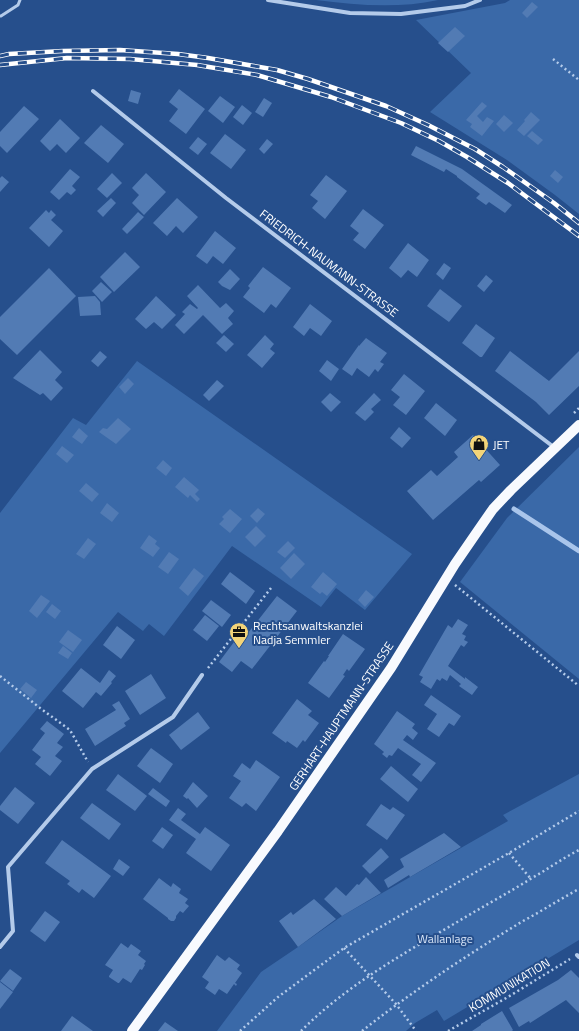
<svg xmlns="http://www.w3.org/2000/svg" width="579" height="1031" viewBox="0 0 579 1031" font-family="'Titillium Web',sans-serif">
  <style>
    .green { fill: #3a69a8 }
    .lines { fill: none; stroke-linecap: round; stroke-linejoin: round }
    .stream { stroke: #a9c5eb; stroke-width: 5 }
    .building { fill: #527bb4 }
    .path { stroke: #b4cbea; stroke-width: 2.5; stroke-dasharray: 2 3; stroke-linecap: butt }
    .service { stroke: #b4cbea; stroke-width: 3 }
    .minor { stroke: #b4cbea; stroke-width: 4 }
    .primary { stroke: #f8fafe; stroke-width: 10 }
    .rail-casing { stroke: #fff; stroke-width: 4.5 }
    .rail { stroke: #264f8c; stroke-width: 3; stroke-dasharray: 9; stroke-linecap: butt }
    .labels { text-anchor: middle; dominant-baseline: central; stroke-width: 4; stroke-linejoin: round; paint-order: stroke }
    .street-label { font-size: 12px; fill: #fff; stroke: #264f8c }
    .poi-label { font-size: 12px; fill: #fff; stroke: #264f8c; text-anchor: start }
    .park-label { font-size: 12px; fill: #d9e6f8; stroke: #264f8c }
  </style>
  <rect width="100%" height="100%" fill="#264f8c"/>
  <g class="green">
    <path d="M 316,0 L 438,0 C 397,9 356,5 316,0 Z"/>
    <path d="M 510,0 L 579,0 L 579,214 L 555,195 L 507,160 L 430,112 L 471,73 L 416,20 L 505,3 Z"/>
    <path d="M 137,361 L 412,554 L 365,610 L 336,588 L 321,607 L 232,546 L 164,636 L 149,624 L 143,631 L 118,612 L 0,753 L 0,513 L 73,418 L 86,425 Z"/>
    <path d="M 579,447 L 579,679 L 460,582 L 507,518 Z"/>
    <path d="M 579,774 L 579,940 L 444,1021 L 437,1010 L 415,1023 L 406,1031 L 217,1031 L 261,972 L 298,947 L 342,916 L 508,821 L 503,815 Z"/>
  </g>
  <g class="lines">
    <path class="stream" d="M 514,509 L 579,551"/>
  </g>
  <g class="building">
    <path d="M 532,2 L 538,7 L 527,18 L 522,13 Z"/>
    <path d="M 455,27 L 465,36 L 448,52 L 438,43 Z"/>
    <path d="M 179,89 L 205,109 L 186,134 L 169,121 L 178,109 L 169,102 Z"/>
    <path d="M 131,90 L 141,93 L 138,104 L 128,101 Z"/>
    <path d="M 220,96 L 235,107 L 223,123 L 208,111 Z"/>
    <path d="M 264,98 L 272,103 L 263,117 L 255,112 Z"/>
    <path d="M 482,102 L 487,106 L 477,116 L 483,122 L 487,117 L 494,121 L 482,136 L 470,127 L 472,124 L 466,120 Z"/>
    <path d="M 242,105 L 252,113 L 243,125 L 233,117 Z"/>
    <path d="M 24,106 L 39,119 L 7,153 L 0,146 L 0,132 Z"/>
    <path d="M 531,112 L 540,120 L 524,136 L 517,130 L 525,121 L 524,120 Z"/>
    <path d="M 504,115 L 513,123 L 504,132 L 496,124 Z"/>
    <path d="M 60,119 L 80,138 L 66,153 L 57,144 L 50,151 L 40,141 Z"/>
    <path d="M 101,125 L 124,144 L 108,163 L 84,143 Z"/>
    <path d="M 532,131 L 543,140 L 538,145 L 527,136 Z"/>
    <path d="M 225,134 L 246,150 L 231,169 L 210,153 Z"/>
    <path d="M 198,137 L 207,144 L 198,155 L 189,148 Z"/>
    <path d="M 267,139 L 273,144 L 264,154 L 259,149 Z"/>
    <path d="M 416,146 L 462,169 L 512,205 L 505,213 L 489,202 L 486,205 L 476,198 L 480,194 L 457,177 L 457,176 L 446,169 L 444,172 L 411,155 Z"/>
    <path d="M 70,169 L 80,177 L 72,186 L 76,190 L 71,195 L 67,192 L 59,200 L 50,192 Z"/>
    <path d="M 555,170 L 563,177 L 558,183 L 550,176 Z"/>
    <path d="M 112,173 L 122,183 L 107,198 L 97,189 Z"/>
    <path d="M 146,173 L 166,192 L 144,215 L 132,203 L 139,195 L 132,188 Z"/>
    <path d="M 326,175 L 347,191 L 325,219 L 312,208 L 318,201 L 310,195 Z"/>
    <path d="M 2,176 L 9,182 L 0,192 L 0,178 Z"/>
    <path d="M 111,198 L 116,203 L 103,217 L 97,211 Z"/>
    <path d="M 177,198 L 198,217 L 183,233 L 176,226 L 167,236 L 153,223 Z"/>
    <path d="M 363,209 L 384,225 L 365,249 L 353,240 L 359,233 L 350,226 Z"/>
    <path d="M 46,210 L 49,213 L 51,210 L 56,215 L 51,220 L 63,231 L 49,247 L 29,228 Z"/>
    <path d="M 138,212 L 144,217 L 127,234 L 122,229 Z"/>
    <path d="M 215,231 L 236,248 L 223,264 L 213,256 L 207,264 L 196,256 Z"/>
    <path d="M 408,243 L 429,260 L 417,277 L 408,270 L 401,278 L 389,268 Z"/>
    <path d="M 125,252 L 140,267 L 114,292 L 100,277 Z"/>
    <path d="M 444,263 L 451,268 L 443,280 L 436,274 Z"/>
    <path d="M 263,267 L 291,288 L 276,308 L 271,304 L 264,313 L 243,297 L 250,288 L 248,286 Z"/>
    <path d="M 49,268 L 76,296 L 17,355 L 0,339 L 0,317 Z"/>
    <path d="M 230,269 L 240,279 L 230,290 L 222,286 L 218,282 Z"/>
    <path d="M 486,275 L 493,281 L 484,292 L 477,286 Z"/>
    <path d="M 101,282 L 112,292 L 102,302 L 92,291 Z"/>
    <path d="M 198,285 L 220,308 L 226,303 L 234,311 L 228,318 L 233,324 L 222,334 L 203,315 L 184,334 L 175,325 L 185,314 L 182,312 L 190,304 L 197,309 L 198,308 L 187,296 Z"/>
    <path d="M 440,289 L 462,306 L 449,322 L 427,306 Z"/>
    <path d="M 95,296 L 100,302 L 101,315 L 80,316 L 78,297 Z"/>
    <path d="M 156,296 L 176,315 L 162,329 L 154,322 L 146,329 L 135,319 Z"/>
    <path d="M 310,304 L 332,321 L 321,336 L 310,328 L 304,336 L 293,327 Z"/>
    <path d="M 476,324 L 495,338 L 482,357 L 480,357 L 462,343 Z"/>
    <path d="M 224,335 L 234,344 L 226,352 L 216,343 Z"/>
    <path d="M 265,335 L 274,344 L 270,349 L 275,353 L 262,368 L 247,355 Z"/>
    <path d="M 366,338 L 387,353 L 380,362 L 384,364 L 378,372 L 375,369 L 369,377 L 357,368 L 352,376 L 342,369 L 359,345 L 359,346 Z"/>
    <path d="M 40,350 L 62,372 L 55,380 L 63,388 L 51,401 L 43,393 L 40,395 L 13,378 Z"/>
    <path d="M 100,351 L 107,357 L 98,367 L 91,361 Z"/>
    <path d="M 510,351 L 549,381 L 579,351 L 579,386 L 549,415 L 536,402 L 495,371 Z"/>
    <path d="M 327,360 L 339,369 L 331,381 L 319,371 Z"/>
    <path d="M 404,374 L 425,391 L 406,415 L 393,405 L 400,397 L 391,390 Z"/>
    <path d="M 128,378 L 134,384 L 125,394 L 119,387 Z"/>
    <path d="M 217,380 L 224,386 L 209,401 L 203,395 Z"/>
    <path d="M 330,393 L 341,402 L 331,412 L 321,402 Z"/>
    <path d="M 374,393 L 381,400 L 371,409 L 374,412 L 365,421 L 355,413 Z"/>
    <path d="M 436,403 L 457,420 L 445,436 L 424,418 Z"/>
    <path d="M 118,418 L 131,429 L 116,444 L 99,432 L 103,428 L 107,429 Z"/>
    <path d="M 399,427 L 411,438 L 402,448 L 390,438 Z"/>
    <path d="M 79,428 L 88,436 L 82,444 L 72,437 Z"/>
    <path d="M 473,435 L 500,465 L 481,482 L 479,480 L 433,520 L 407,491 L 431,470 L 437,476 L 458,457 L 454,452 Z"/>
    <path d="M 62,446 L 74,455 L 67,463 L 56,454 Z"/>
    <path d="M 163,460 L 172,468 L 166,476 L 156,468 Z"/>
    <path d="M 184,477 L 199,490 L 195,494 L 200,499 L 197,502 L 190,495 L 188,498 L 175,487 Z"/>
    <path d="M 86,483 L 99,494 L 92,502 L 79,491 Z"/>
    <path d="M 107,503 L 119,513 L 112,522 L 100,513 Z"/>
    <path d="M 258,508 L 265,514 L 257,523 L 250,516 Z"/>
    <path d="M 230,509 L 242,519 L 230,533 L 219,524 L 224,519 L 222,517 Z"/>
    <path d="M 256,526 L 266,536 L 255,547 L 245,537 Z"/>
    <path d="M 149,535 L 157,541 L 155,544 L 160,548 L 153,557 L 140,548 Z"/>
    <path d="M 88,538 L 96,544 L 84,559 L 76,554 Z"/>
    <path d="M 288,541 L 295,548 L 285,558 L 277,552 Z"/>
    <path d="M 169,552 L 179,559 L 168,574 L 158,567 Z"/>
    <path d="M 294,553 L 305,564 L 291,579 L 280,568 Z"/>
    <path d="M 194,568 L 204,576 L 188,596 L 179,588 Z"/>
    <path d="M 230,572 L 255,591 L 246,604 L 221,584 Z"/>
    <path d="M 323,572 L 337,584 L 327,596 L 322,592 L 320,594 L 311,587 Z"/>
    <path d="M 366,590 L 374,597 L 365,607 L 358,600 Z"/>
    <path d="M 41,595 L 50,601 L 37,618 L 29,611 Z"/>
    <path d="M 277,596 L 297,611 L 252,669 L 241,661 L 232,672 L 219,662 L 237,638 L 241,642 Z"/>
    <path d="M 211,600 L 231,615 L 222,627 L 202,611 Z"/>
    <path d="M 52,604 L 61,611 L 55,619 L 46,612 Z"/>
    <path d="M 205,615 L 219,626 L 207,641 L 193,630 Z"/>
    <path d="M 458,619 L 468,625 L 462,634 L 466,636 L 464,640 L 468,642 L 464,647 L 461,645 L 448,666 L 465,679 L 465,677 L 478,687 L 472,695 L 459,686 L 461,684 L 450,675 L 447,681 L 442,678 L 440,681 L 437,679 L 431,689 L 420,682 L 423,677 L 419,675 L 448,625 L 452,628 Z"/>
    <path d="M 117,626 L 135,640 L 121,659 L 103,645 Z"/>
    <path d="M 68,630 L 82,640 L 73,652 L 59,642 Z"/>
    <path d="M 343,634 L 365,649 L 349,671 L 347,669 L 343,675 L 345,676 L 329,698 L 308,683 L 324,661 L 325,662 L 329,656 L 328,656 Z"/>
    <path d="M 63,646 L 72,653 L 68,659 L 58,653 Z"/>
    <path d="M 81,668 L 100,683 L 109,670 L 116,676 L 111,682 L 112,683 L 101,696 L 96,692 L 83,708 L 62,691 Z"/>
    <path d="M 151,674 L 166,698 L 140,715 L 125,691 Z"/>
    <path d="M 26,682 L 37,690 L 31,698 L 20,689 Z"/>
    <path d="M 431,695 L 461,716 L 454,726 L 449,723 L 439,737 L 427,729 L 437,714 L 424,705 Z"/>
    <path d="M 297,699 L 312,711 L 308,715 L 319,723 L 305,742 L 303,740 L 297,748 L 287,741 L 286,743 L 272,733 Z"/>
    <path d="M 119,701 L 130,719 L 124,723 L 126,726 L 95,746 L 85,729 L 116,710 L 112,705 Z"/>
    <path d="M 397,711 L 415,724 L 412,728 L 418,733 L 413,740 L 407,735 L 403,740 L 436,763 L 421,782 L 412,775 L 421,764 L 398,748 L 392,756 L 389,755 L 387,758 L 382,754 L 384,752 L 374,744 Z"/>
    <path d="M 198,712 L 210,728 L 181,750 L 169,735 Z"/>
    <path d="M 47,721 L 64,734 L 57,743 L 63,747 L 55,756 L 62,761 L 50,776 L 35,764 L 41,757 L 32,750 L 45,733 L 40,729 Z"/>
    <path d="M 151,748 L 173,764 L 160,783 L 137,766 Z"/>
    <path d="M 256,760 L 280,777 L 256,811 L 246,803 L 242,807 L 229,798 L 241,781 L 233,776 L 242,763 L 250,769 Z"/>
    <path d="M 391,766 L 418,789 L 408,802 L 380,779 Z"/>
    <path d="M 118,774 L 147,796 L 135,811 L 106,790 Z"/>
    <path d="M 193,782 L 208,796 L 197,808 L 188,798 L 187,799 L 183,796 Z"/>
    <path d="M 15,787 L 35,803 L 18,824 L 0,810 L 0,806 Z"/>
    <path d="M 153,788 L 170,801 L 166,807 L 148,794 Z"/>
    <path d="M 92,803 L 121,824 L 109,840 L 80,818 Z"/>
    <path d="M 381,804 L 390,810 L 393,807 L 405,815 L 387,840 L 366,825 Z"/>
    <path d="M 178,808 L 186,814 L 181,820 L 200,834 L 205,827 L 230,845 L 211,871 L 186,853 L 196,839 L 169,820 Z"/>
    <path d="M 162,827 L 173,835 L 163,849 L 152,841 Z"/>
    <path d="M 444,833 L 461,847 L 410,877 L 409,875 L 388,888 L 384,880 L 404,867 L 400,859 Z"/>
    <path d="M 62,840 L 111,876 L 94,898 L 82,889 L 79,893 L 67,884 L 70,881 L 45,863 Z"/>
    <path d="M 381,848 L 389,857 L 370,874 L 362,866 Z"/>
    <path d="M 119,859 L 130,867 L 123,876 L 113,869 Z"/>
    <path d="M 366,877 L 381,893 L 342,916 L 324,899 L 336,887 L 346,896 L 357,884 L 359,885 Z"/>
    <path d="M 159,878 L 171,887 L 173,883 L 181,889 L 179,893 L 188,899 L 185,903 L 189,906 L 183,913 L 180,911 L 176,916 L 176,918 L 174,921 L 171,921 L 168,919 L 168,918 L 143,899 Z"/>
    <path d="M 314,899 L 336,919 L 298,947 L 279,921 L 291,912 L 293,915 Z"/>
    <path d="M 45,911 L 60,922 L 45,942 L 30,931 Z"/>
    <path d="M 121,943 L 128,948 L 131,944 L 141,951 L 138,955 L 146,961 L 144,964 L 145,965 L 142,970 L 140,969 L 131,983 L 123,978 L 119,983 L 118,983 L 109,977 L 109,976 L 113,970 L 105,965 Z"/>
    <path d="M 217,955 L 225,961 L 229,957 L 240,965 L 237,969 L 242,973 L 235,983 L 237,984 L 236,986 L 234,984 L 227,994 L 219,989 L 215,995 L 205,988 L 209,982 L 202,977 Z"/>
    <path d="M 10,969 L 22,978 L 13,991 L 0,981 Z"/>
    <path d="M 571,970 L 579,978 L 579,1013 L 566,1000 L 530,1023 L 529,1021 L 519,1027 L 509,1008 L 558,980 Z"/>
    <path d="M 0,982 L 13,992 L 0,1009 Z"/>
    <path d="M 502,1011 L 513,1030 L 512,1031 L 472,1031 L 481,1025 L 481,1024 Z"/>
    <path d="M 72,1016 L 93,1031 L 61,1031 Z"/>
    <path d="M 165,1022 L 178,1031 L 158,1031 Z"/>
  </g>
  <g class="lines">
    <g class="path">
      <path d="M 553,59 L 579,80"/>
      <path d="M 574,413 L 579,408"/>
      <path d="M 455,585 L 579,686"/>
      <path d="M 208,668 L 271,588"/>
      <path d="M 0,676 L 40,708 L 70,730 L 88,762"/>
      <path d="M 509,853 L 531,879"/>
      <path d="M 344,948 L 396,1004 L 416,1031"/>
      <path d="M 240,1031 L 278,997 L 344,948 L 509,853 L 579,811"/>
      <path d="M 301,1031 C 351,981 414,948 474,912 C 493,901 513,890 532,878 C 548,869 563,858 579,850"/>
      <path d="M 362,1031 C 413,991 467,955 523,921 C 542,911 560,899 579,889"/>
      <path d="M 448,1031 L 508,997 L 570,959"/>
    </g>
    <path class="service" d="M 0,16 L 1,16 L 18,5 L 20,0"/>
    <g class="minor">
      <path d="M 268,0 L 350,13 L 401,14 L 465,6 L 480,0"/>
      <path d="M 93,91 L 226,198 L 555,448"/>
      <path d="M 0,947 L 13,931 L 8,867 L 92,769 L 173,717 L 202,675"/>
      <path d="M 577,955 L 579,957"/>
    </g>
    <path class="primary" d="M 132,1031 L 278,831 L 391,668 L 455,564 L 477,532 L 493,509 L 511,490 L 579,425"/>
    <g class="rail-casing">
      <g id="rail">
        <path d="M 0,56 L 9,54 L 63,51 L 120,50 L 178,54 L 208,58 L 277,70 L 308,79 L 386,106 L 428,125 L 475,149 L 503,167 L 554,203 L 579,223"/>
        <path d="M 0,65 L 67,58 L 130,59 L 197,65 L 257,75 L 331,97 L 401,123 L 439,141 L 467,157 L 508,183 L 579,236"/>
      </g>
    </g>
    <use href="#rail" class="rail"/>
  </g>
  <defs>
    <g id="shop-pin" transform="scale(1)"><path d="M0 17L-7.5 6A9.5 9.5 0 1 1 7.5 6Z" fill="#f3d479" stroke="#264f8c"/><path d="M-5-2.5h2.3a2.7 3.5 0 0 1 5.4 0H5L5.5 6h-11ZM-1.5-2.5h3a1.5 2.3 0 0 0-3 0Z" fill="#111"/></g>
    <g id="office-pin" transform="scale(1)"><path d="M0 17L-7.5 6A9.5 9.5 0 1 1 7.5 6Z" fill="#f3d479" stroke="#264f8c"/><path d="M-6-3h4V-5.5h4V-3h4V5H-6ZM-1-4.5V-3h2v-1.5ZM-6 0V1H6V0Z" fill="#111"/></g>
  </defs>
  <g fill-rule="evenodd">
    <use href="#shop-pin" x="479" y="444"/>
    <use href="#office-pin" x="239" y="632"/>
  </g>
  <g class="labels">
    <g class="street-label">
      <text transform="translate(329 263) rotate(37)">FRIEDRICH-NAUMANN-STRASSE</text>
      <text transform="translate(341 716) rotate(-56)">GERHART-HAUPTMANN-STRASSE</text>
      <text transform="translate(509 985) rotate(-31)">KOMMUNIKATION</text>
    </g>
    <g class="poi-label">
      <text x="493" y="444">JET</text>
      <text x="253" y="625">Rechtsanwaltskanzlei<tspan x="253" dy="14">Nadja Semmler</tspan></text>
    </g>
    <g class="park-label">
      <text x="445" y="938">Wallanlage</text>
    </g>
  </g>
</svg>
